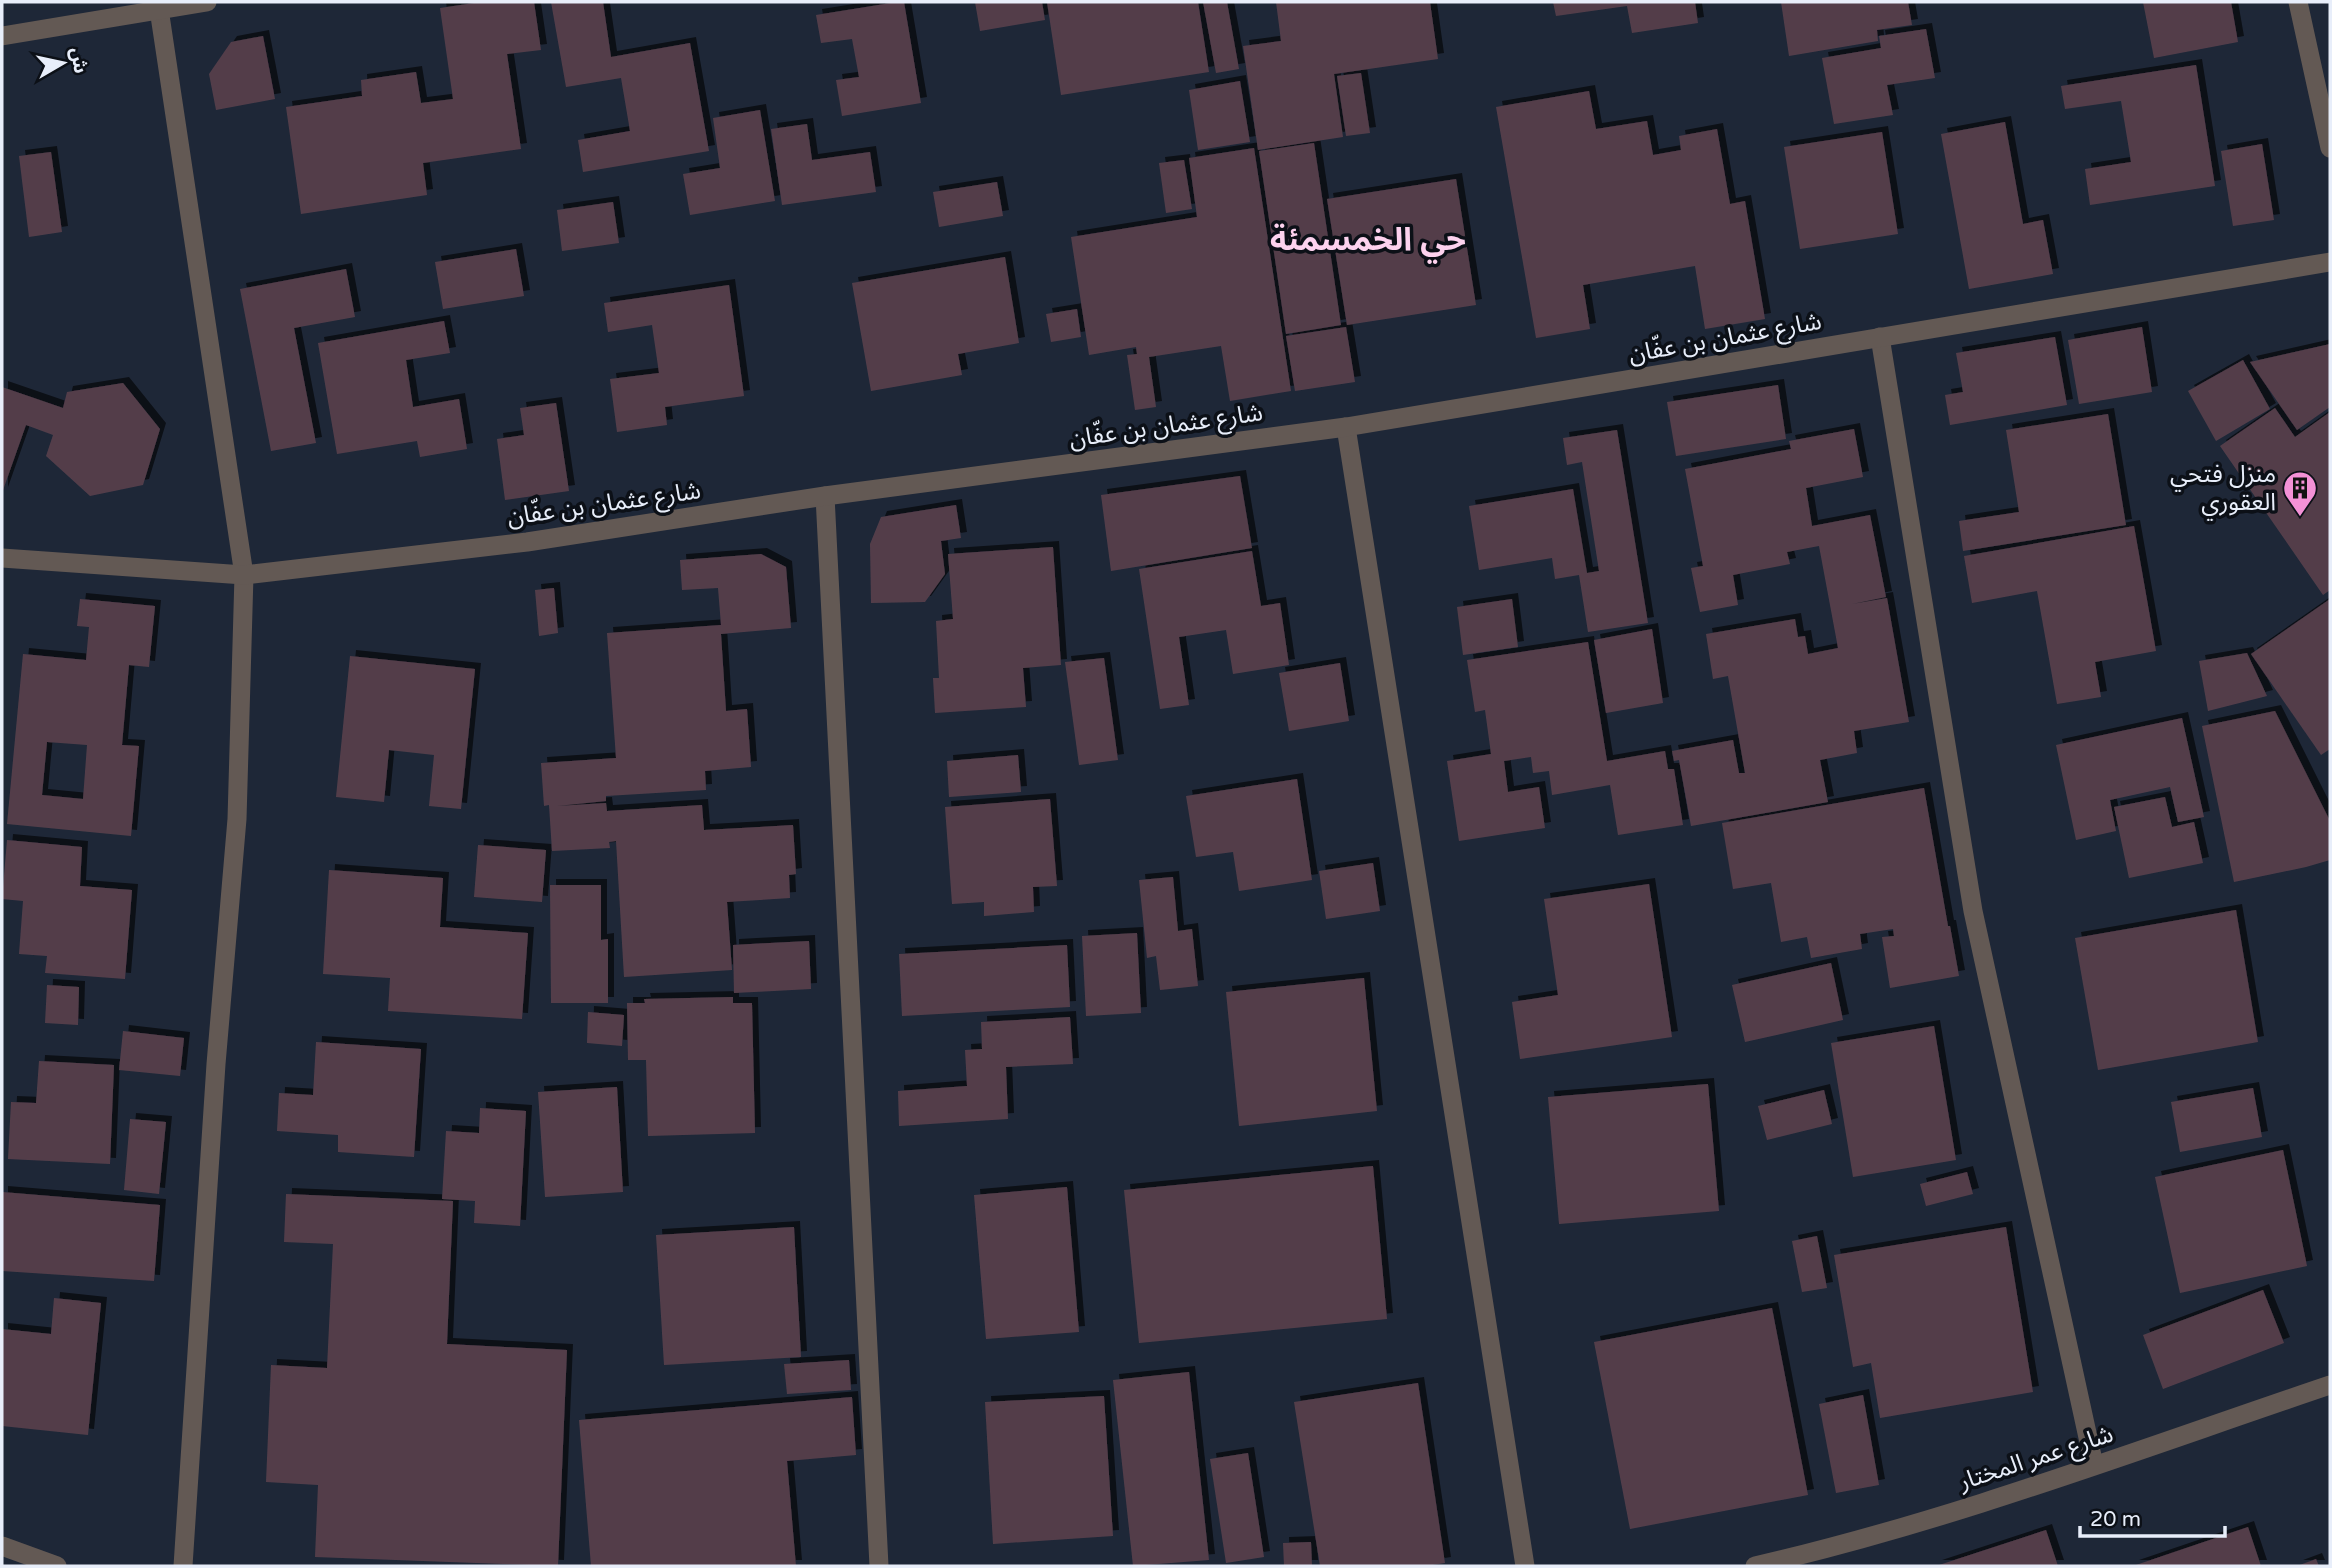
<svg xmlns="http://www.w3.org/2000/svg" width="2332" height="1568" viewBox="0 0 2332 1568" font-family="'Varela Round','Noto Sans Arabic',sans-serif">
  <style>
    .building { fill: #533e4a; fill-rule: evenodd; filter: url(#shadow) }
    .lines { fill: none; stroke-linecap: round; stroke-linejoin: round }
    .minor { stroke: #635954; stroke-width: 19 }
    .tertiary { stroke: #635954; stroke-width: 19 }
    .labels { text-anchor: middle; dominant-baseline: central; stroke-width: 7; stroke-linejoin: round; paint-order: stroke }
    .street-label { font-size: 24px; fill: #e8eefa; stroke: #0c1017 }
    .poi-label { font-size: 24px; fill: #e8eefa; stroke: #0c1017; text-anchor: end }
    .district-label { font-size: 32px; font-weight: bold; fill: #fdd2ee; stroke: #0c1017 }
  </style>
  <defs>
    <filter id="shadow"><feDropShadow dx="6" dy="-6" stdDeviation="0" flood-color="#0009"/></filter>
  </defs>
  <rect width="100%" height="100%" fill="#1e2737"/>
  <g class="building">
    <path d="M 481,2 L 534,2 L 541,50 L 507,54 L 521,149 L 423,163 L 427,195 L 301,214 L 286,107 L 362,96 L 361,80 L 416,72 L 421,103 L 453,99 L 440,8 Z"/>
    <path d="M 551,2 L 603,2 L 611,57 L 690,43 L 709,151 L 583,172 L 578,140 L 630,131 L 621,78 L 566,87 Z"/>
    <path d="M 897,2 L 904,2 L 921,103 L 842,116 L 836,80 L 859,77 L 852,39 L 821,43 L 816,15 Z"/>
    <path d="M 975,2 L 1042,2 L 1045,20 L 980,31 Z"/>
    <path d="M 1047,2 L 1198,2 L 1209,72 L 1061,95 Z"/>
    <path d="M 1203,2 L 1227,2 L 1239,69 L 1216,73 Z"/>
    <path d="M 1276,2 L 1430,2 L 1438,59 L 1334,74 L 1343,137 L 1258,150 L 1243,46 L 1281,41 Z"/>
    <path d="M 1553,2 L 1695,2 L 1698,23 L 1632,33 L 1627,6 L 1556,16 Z"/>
    <path d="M 1781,2 L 1908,2 L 1912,25 L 1877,30 L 1878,41 L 1789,56 Z"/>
    <path d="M 2143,2 L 2231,2 L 2238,42 L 2154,58 Z"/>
    <path d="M 1926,29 L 1935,78 L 1887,85 L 1893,115 L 1834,124 L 1822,58 L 1881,48 L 1879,36 Z"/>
    <path d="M 263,36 L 275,99 L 216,110 L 209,74 L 231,42 Z"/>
    <path d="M 2196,65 L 2215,186 L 2090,205 L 2085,169 L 2131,162 L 2121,101 L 2065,109 L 2061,86 Z"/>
    <path d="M 1361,73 L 1370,133 L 1346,136 L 1337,76 Z"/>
    <path d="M 1240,81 L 1250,142 L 1198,150 L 1189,90 Z"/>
    <path d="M 1589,91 L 1596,129 L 1647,121 L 1653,155 L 1681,150 L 1679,136 L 1717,129 L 1730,204 L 1745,201 L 1765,319 L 1705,329 L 1695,266 L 1583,285 L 1590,329 L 1536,338 L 1496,107 Z"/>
    <path d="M 760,110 L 775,201 L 690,215 L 683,174 L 720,168 L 713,118 Z"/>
    <path d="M 2005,122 L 2023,224 L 2043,220 L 2053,274 L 1969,289 L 1941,134 Z"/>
    <path d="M 807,124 L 812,160 L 870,152 L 876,192 L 782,205 L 771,129 Z"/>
    <path d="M 1882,132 L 1898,234 L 1800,249 L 1784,147 Z"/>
    <path d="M 1314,143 L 1341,325 L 1286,334 L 1259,151 Z"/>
    <path d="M 2262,144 L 2274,220 L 2233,226 L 2221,151 Z"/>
    <path d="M 1254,148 L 1291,391 L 1230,401 L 1221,346 L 1149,357 L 1156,407 L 1135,410 L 1127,355 L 1137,354 L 1136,347 L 1089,355 L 1071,237 L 1197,217 L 1189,158 Z"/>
    <path d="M 51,152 L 62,232 L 29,237 L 19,156 Z"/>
    <path d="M 1184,160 L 1192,209 L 1166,213 L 1159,163 Z"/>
    <path d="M 1456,179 L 1476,305 L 1347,325 L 1327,199 Z"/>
    <path d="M 997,182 L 1003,216 L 939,227 L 933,192 Z"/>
    <path d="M 613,202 L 619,243 L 562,251 L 557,210 Z"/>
    <path d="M 516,249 L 524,296 L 443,309 L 435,262 Z"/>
    <path d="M 1005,257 L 1019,343 L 958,354 L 962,375 L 871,391 L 852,283 Z"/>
    <path d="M 346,269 L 355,317 L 294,328 L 316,443 L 271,451 L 240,289 Z"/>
    <path d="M 729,285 L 744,396 L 665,407 L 667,425 L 617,432 L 610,379 L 659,373 L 652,325 L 608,332 L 604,303 Z"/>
    <path d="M 1077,309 L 1081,337 L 1051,342 L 1046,314 Z"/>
    <path d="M 444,321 L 450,353 L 406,360 L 413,407 L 459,399 L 467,449 L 420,457 L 417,441 L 337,454 L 318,343 Z"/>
    <path d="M 1346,327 L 1355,382 L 1295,391 L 1286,336 Z"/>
    <path d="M 2142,327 L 2152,392 L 2079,404 L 2068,340 Z"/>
    <path d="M 2055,337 L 2067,405 L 1950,425 L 1945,395 L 1963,392 L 1956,353 Z"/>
    <path d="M 2330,344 L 2330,407 L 2297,430 L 2250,362 Z"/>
    <path d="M 2243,360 L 2270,409 L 2216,441 L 2188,391 Z"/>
    <path d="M 123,383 L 160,429 L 143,485 L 90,496 L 46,456 L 53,435 L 26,425 L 2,493 L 2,387 L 63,408 L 67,392 Z"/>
    <path d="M 1778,385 L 1786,439 L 1676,456 L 1667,402 Z"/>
    <path d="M 556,403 L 569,491 L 505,500 L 497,439 L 524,435 L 520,408 Z"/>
    <path d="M 2275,408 L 2295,437 L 2330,412 L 2330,590 L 2323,595 L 2220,446 Z"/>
    <path d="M 2108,414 L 2126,525 L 1963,551 L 1959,521 L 2019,512 L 2006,430 Z"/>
    <path d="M 1854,429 L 1863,477 L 1806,488 L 1812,526 L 1870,515 L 1886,597 L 1852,604 L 1887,598 L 1909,722 L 1854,731 L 1857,753 L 1820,760 L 1828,802 L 1691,826 L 1679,760 L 1674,761 L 1672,751 L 1733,740 L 1739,773 L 1745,773 L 1728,676 L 1713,679 L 1706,634 L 1795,619 L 1798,637 L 1805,636 L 1808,654 L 1838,648 L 1819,546 L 1787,552 L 1790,564 L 1733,575 L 1738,605 L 1700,612 L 1691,568 L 1703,566 L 1685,469 L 1791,449 L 1789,441 Z"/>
    <path d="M 1617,430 L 1648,623 L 1588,632 L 1579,575 L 1555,579 L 1552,558 L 1479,570 L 1469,506 L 1573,489 L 1587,573 L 1599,571 L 1582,462 L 1567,465 L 1563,438 Z"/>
    <path d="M 1240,476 L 1252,548 L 1111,571 L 1101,495 Z"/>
    <path d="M 956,505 L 961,538 L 941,541 L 945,574 L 925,602 L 871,603 L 870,544 L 881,517 Z"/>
    <path d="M 2134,526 L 2156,651 L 2095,662 L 2101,697 L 2057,704 L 2037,591 L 1972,603 L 1964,556 Z"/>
    <path d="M 1053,547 L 1061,665 L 1023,668 L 1026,707 L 935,713 L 933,678 L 939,678 L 936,621 L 953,619 L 948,554 Z"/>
    <path d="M 1252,551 L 1261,606 L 1280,603 L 1289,665 L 1233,674 L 1226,630 L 1179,637 L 1189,705 L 1160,709 L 1139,569 Z"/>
    <path d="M 761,554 L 786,567 L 791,628 L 721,634 L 726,711 L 747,709 L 751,767 L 705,771 L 706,790 L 606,796 L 606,801 L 557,806 L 606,803 L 607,811 L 702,805 L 704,830 L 793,825 L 796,874 L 789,875 L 790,898 L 727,902 L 732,970 L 624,977 L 616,841 L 609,842 L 610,848 L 552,851 L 549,805 L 544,806 L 541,763 L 616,758 L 607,633 L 721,625 L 718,588 L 682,590 L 680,560 Z"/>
    <path d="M 554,588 L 558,633 L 539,636 L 535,590 Z"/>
    <path d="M 80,599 L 155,606 L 149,667 L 129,665 L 122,745 L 139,746 L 131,836 L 7,824 L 23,654 L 86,660 L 89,627 L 77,626 ZM 47,742 L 87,745 L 83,799 L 42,795 Z"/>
    <path d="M 1512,599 L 1518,647 L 1463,655 L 1457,607 Z"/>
    <path d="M 2330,599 L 2330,749 L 2321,755 L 2251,654 Z"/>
    <path d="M 1652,629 L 1663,703 L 1606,713 L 1594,640 Z"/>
    <path d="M 1588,642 L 1607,761 L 1665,751 L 1668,769 L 1674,769 L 1683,825 L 1618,835 L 1610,785 L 1552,795 L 1549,771 L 1533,773 L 1531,757 L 1504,761 L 1508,792 L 1539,787 L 1545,828 L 1459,841 L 1447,761 L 1491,754 L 1485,710 L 1475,712 L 1467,660 Z"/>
    <path d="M 2247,653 L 2267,696 L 2208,711 L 2199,661 Z"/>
    <path d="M 350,656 L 475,669 L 461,809 L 429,806 L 434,755 L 389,750 L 384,802 L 336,797 Z"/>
    <path d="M 1104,658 L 1118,760 L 1079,765 L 1065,662 Z"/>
    <path d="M 1340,663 L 1349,721 L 1289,731 L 1279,673 Z"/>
    <path d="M 2275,711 L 2330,821 L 2330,860 L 2306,867 L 2234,882 L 2202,726 Z"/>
    <path d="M 2182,718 L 2204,817 L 2178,822 L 2170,787 L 2110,800 L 2116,831 L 2076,840 L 2056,745 Z"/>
    <path d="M 1018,755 L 1021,792 L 949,797 L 947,761 Z"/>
    <path d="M 1297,779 L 1312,880 L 1239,891 L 1233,852 L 1196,857 L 1186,796 Z"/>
    <path d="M 1924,788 L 1948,926 L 1950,926 L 1959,976 L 1890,988 L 1882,937 L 1894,936 L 1893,929 L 1860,934 L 1862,949 L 1811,958 L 1807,937 L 1781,942 L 1771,883 L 1733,889 L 1722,823 Z"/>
    <path d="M 2165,797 L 2172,827 L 2194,822 L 2203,863 L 2129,878 L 2114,807 Z"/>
    <path d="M 1050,799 L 1057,886 L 1033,887 L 1034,912 L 984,916 L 984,902 L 952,904 L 945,807 Z"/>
    <path d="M 7,840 L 82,847 L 80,886 L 132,890 L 125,979 L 45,973 L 47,956 L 19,954 L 23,901 L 2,899 Z"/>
    <path d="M 478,845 L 546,850 L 542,902 L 474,897 Z"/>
    <path d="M 1373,863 L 1380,911 L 1326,919 L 1319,871 Z"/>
    <path d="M 329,870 L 443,878 L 440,927 L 528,933 L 522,1019 L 388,1011 L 390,978 L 323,974 Z"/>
    <path d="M 1173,877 L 1178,931 L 1192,929 L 1198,986 L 1160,990 L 1156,956 L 1147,958 L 1139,880 Z"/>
    <path d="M 1649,884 L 1672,1037 L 1520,1059 L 1512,1002 L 1558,995 L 1544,899 Z"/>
    <path d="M 550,885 L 601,885 L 601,940 L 608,939 L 608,1003 L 551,1003 Z"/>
    <path d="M 2236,910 L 2258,1042 L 2098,1070 L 2075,938 Z"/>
    <path d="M 1137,933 L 1141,1013 L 1086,1016 L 1082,936 Z"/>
    <path d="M 809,941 L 811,989 L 734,993 L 733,945 Z"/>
    <path d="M 1067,945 L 1070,1007 L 902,1016 L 899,954 Z"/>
    <path d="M 1831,963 L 1843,1020 L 1745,1042 L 1732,985 Z"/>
    <path d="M 1364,978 L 1377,1111 L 1239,1126 L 1226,992 Z"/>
    <path d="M 47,985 L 79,987 L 78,1025 L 45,1023 Z"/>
    <path d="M 733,997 L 733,1003 L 752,1003 L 755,1133 L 648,1136 L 646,1060 L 628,1060 L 627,1003 L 645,1003 L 644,999 Z"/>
    <path d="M 588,1012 L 624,1015 L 622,1046 L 587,1043 Z"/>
    <path d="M 1070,1017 L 1073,1064 L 1006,1067 L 1008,1119 L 899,1126 L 898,1091 L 967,1086 L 965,1050 L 982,1049 L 981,1022 Z"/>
    <path d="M 1934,1026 L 1956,1160 L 1853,1177 L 1831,1043 Z"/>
    <path d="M 123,1031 L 184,1038 L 180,1076 L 119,1070 Z"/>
    <path d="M 316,1042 L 421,1049 L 414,1157 L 338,1152 L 338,1135 L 277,1131 L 279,1093 L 313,1095 Z"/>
    <path d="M 39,1061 L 114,1065 L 110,1164 L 8,1159 L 11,1102 L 36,1103 Z"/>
    <path d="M 1708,1084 L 1719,1211 L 1559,1224 L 1548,1097 Z"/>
    <path d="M 617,1087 L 623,1192 L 545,1197 L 538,1092 Z"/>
    <path d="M 2253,1088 L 2262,1137 L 2180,1152 L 2171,1102 Z"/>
    <path d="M 1824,1090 L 1832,1124 L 1767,1140 L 1758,1106 Z"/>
    <path d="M 480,1108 L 526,1111 L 520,1226 L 474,1223 L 475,1201 L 442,1199 L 446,1131 L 479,1133 Z"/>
    <path d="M 130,1119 L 166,1122 L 159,1194 L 124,1190 Z"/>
    <path d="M 2283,1150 L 2307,1266 L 2180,1293 L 2155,1177 Z"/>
    <path d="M 1373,1166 L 1387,1319 L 1139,1343 L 1124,1190 Z"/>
    <path d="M 1967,1172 L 1973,1194 L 1926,1206 L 1920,1184 Z"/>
    <path d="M 1067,1187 L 1079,1332 L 986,1339 L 974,1195 Z"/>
    <path d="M 2,1192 L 160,1205 L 154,1281 L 2,1271 Z"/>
    <path d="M 286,1194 L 453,1201 L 447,1344 L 567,1350 L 558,1566 L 315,1557 L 318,1485 L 266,1482 L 271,1365 L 327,1368 L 333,1244 L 284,1242 Z"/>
    <path d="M 794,1227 L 801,1357 L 664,1365 L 656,1235 Z"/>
    <path d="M 2006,1227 L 2033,1392 L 1880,1418 L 1871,1363 L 1853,1367 L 1834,1255 Z"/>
    <path d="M 1817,1236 L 1827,1288 L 1802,1292 L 1792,1241 Z"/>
    <path d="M 2263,1290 L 2284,1343 L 2163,1389 L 2143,1335 Z"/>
    <path d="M 54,1298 L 101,1303 L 88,1435 L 2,1426 L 2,1329 L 51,1334 Z"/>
    <path d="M 1772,1308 L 1808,1495 L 1630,1529 L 1594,1342 Z"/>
    <path d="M 849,1360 L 851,1390 L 787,1394 L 784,1364 Z"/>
    <path d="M 1189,1372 L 1209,1560 L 1133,1566 L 1113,1380 Z"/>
    <path d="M 1418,1383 L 1445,1563 L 1426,1566 L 1320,1566 L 1294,1402 Z"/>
    <path d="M 1863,1395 L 1879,1485 L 1836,1493 L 1819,1404 Z"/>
    <path d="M 1104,1396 L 1113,1536 L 993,1544 L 985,1402 Z"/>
    <path d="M 852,1397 L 856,1455 L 787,1461 L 796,1566 L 591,1566 L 579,1420 Z"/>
    <path d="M 1248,1453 L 1264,1557 L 1226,1563 L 1210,1459 Z"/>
    <path d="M 2248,1527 L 2261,1566 L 2133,1566 Z"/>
    <path d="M 2046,1530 L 2058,1566 L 1936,1566 Z"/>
    <path d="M 1311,1542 L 1312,1566 L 1284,1566 L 1283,1543 Z"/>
    <path d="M 2316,1559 L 2319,1566 L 2297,1566 Z"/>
  </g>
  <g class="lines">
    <g class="minor">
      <path d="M 159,9 L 244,575 L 237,819 L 216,1064 L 183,1566"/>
      <path d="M 2,36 L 207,2"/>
      <path d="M 1880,337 L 1973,911 L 2094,1465"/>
      <path d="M 1346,427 L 1525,1566"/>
      <path d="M 825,496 L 879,1566"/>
      <path d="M 2,558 L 244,575 L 527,542 L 825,496 L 1346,427 L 2330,262"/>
      <path d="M 2,1546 L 57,1566"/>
      <path d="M 1755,1566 C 1951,1521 2140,1449 2330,1385"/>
    </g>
    <path class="tertiary" d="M 2298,2 L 2330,148"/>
  </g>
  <defs>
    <g id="building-pin" transform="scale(1.75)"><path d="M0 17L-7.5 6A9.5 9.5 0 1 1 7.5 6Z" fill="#f391d6" stroke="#0c1017"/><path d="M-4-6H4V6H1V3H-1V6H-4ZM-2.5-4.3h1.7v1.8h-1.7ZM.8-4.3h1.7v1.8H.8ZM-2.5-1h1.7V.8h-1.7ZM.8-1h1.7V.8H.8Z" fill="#111"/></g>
  </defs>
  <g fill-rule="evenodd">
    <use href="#building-pin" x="2300" y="488"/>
  </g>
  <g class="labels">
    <g class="street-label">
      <text transform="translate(1725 338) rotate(-10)">شارع عثمان بن عفّان</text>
      <text transform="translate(1166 426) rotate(-8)">شارع عثمان بن عفّان</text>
      <text transform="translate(604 504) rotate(-8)">شارع عثمان بن عفّان</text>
      <text transform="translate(2036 1458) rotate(-18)">شارع عمر المختار</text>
    </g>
    <g class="poi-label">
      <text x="2276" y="474">منزل فتحي<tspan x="2276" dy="28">العقوري</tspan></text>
    </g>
    <g class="district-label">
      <text x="1368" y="240">حي الخمسمئة</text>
    </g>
  </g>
  <rect width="2332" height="1568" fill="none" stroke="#e8eefa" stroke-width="7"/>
  <g transform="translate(63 63) rotate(81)" stroke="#0c1017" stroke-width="5" paint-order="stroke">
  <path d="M0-5L12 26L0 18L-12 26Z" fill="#e8eefa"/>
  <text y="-10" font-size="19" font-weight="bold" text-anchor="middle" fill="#e8eefa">ش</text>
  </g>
  <path d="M2080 1526v10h145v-10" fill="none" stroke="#e8eefa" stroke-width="3.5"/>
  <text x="2090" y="1526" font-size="21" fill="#e8eefa" stroke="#0c1017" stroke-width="5" paint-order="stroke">20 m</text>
</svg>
